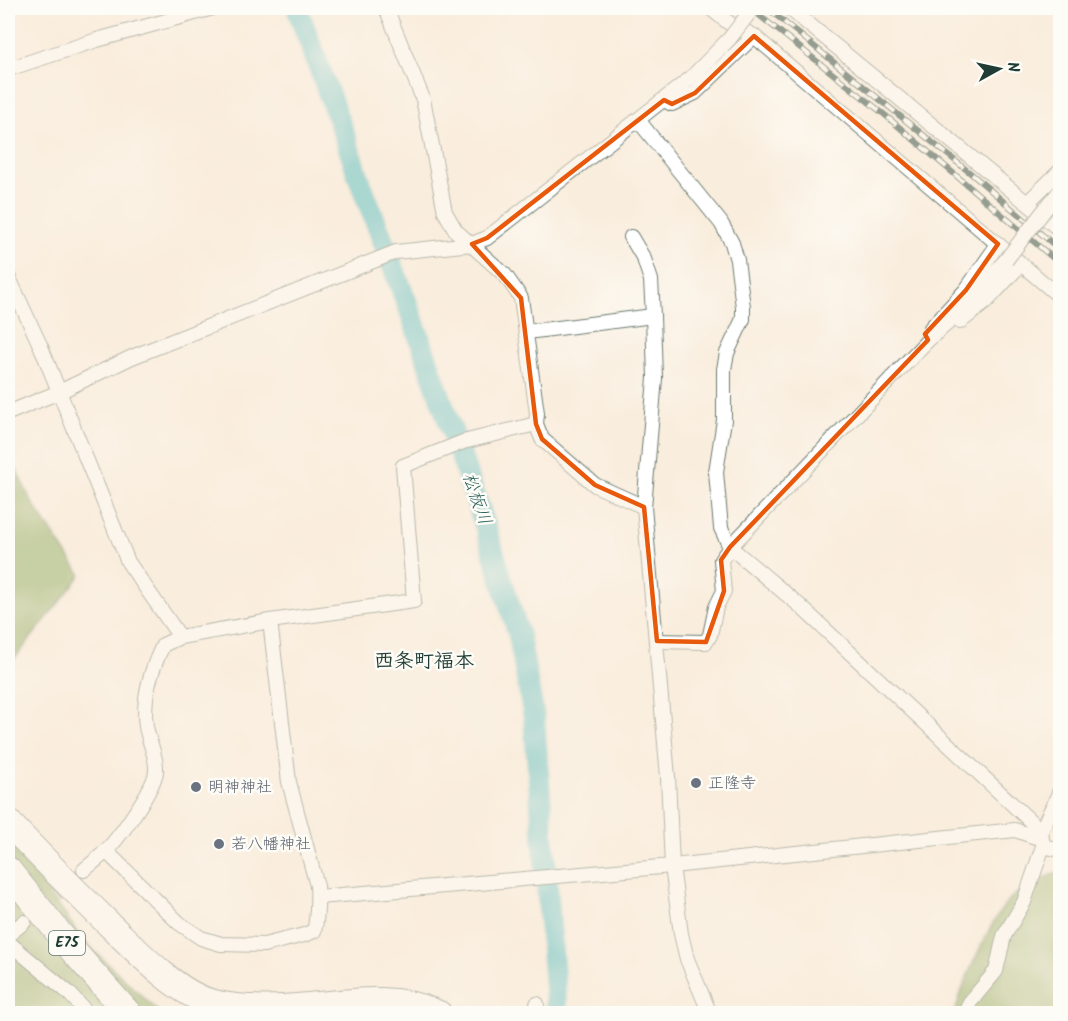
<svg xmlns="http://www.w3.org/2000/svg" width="1068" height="1021" viewBox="0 0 1068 1021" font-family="Kalam,'Klee One',sans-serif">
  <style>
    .forest { fill: #8baa5e; stroke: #557449; stroke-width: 1.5 }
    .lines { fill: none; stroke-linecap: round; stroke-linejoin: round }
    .river { stroke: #4ebcc3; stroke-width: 22 }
    .minor-tunnel { stroke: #cdcabb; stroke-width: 14; stroke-dasharray: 14 7; stroke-linecap: butt }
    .minor-casing { stroke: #6b7b6f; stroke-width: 16 }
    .motorway-casing { stroke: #6b7b6f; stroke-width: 28 }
    .minor { stroke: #fff; stroke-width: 14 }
    .motorway { stroke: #fff; stroke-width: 26 }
    .rail-casing { stroke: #1f3d34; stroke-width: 6 }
    .rail { stroke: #fdfcf7; stroke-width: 4; stroke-dasharray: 11; stroke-linecap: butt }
    .minor-bridge-casing { stroke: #6b7b6f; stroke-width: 16; stroke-linecap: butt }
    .minor-bridge { stroke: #fff; stroke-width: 14 }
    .marked { fill: none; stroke: #e8590c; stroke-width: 4.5; stroke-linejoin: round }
    .worship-dot { fill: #6b7280; stroke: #fdfcf7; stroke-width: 2 }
    .labels { text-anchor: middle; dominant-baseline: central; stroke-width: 5; stroke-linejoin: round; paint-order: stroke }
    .shield { fill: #fdfcf7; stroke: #62766e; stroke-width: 1.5 }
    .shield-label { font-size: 15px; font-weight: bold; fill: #1f3d34 }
    .worship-label { font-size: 16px; fill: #5b616d; stroke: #fdfcf7; text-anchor: start }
    .water-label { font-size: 18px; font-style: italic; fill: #2d635f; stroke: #fdfcf7 }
    .quarter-label { font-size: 20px; font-weight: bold; fill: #1f3d34; stroke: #fdfcf7 }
  </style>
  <rect width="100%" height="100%" fill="#fdfcf7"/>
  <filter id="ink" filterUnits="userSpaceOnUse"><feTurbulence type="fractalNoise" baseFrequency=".0167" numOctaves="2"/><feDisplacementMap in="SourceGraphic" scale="12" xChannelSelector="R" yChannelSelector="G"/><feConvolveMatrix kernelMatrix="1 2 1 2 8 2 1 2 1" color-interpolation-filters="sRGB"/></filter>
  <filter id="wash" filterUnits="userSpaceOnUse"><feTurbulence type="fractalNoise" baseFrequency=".008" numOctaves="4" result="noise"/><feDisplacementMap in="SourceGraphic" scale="24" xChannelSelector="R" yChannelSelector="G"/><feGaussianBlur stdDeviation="1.35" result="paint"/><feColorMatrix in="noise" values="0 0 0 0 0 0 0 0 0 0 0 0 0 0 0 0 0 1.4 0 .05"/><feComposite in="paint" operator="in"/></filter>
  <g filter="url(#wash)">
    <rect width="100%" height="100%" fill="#f9eddd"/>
    <g class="forest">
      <path d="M 8,451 L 31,501 L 81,575 L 8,667 Z"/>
      <path d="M 8,824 L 38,878 L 85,942 L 160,1013 L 8,1013 Z"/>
      <path d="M 1060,872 L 1060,1013 L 955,1014 C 960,987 990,922 1008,901 C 1017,890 1047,875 1060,872 Z"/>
    </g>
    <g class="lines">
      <path class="river" d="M 297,8 L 346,140 L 361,184 L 410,311 L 485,525 L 519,636 L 534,718 L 557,1014"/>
    </g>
  </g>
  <g filter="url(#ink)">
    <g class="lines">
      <path class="minor-tunnel" d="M 24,922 L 71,881"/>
      <g class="minor-casing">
        <g id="minor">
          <path d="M 386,8 L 423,99 L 445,212 L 456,231 L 505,275 L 521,298 L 537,413 L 536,424 L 542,439 L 595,485 L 644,507 L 668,777 L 672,866 L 681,934 L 687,959 L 710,1014"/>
          <path d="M 710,8 L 729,23 L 754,36 L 1060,297"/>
          <path d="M 789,8 L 1060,230"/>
          <path d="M 8,69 L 97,40 L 213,8"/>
          <path d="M 664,100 L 672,104 L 695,93 L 754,36"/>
          <path d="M 638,120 L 721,223 L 732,243 L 737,260 L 743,307 L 743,319 L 727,353 L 724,369 L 724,420 L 716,472 L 721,528 L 730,547 L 799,605 L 1041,831 L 1043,846 L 1024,902 L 1004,936 L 996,971 L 970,1002 L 965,1014"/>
          <path d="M 1028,202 L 1060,171"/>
          <path d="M 1046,208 L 1060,191"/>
          <path d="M 631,237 L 644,259 L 651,280 L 653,316 L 655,378 L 644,507"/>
          <path d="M 8,276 L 41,347 L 128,562 L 180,637 L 270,621 L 414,601 L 403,466 L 463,442 L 536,424"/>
          <path d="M 960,322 L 986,302 L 1021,264"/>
          <path d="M 931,328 L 966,290 L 998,244"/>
          <path d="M 527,332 L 653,316"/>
          <path d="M 8,413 L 59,392 L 132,357 L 396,252 L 472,244 L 487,238 L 691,78 L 730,38"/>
          <path d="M 657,641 L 706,642 L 710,635 L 716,607 L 724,591 L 721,560 L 730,547 L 928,340 L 956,316 L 1006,260"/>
          <path d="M 1043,846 L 1060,850"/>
          <path d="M 106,851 L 179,923 L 201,938 L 221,944 L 264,945 L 304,935 L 314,931 C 317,922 318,896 317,886 L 289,782 L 270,621"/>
          <path d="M 84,870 C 91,864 98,859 105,852 C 118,839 155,788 156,771 C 157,755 148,741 146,726 C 142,698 151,670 163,645 L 180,637"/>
          <path d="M 319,897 L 672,866 L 1015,830 L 1035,837 L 1041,831 L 1060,791"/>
          <path d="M 8,935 L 24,922"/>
          <path d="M 8,942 L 69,993 L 88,1014"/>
          <path d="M 537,1004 L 537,1014"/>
        </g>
      </g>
      <g class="motorway-casing">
        <g id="motorway">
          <path d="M 8,822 C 42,858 77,893 113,928 C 138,952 176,992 210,1002 C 233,1009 258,1009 282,1008 C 336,1006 386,990 439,1014"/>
          <path d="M 8,870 L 75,953 L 129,1014"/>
        </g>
      </g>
      <use href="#minor" class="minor"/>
      <use href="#motorway" class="motorway"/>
      <g class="rail-casing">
        <g id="rail">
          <path d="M 750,8 L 885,115 L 1060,264"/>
          <path d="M 767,8 L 974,176 L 1060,250"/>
        </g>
      </g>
      <use href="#rail" class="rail"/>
      <g class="minor-bridge-casing">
        <g id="minor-bridge">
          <path d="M 730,38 L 753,8"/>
          <path d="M 1006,260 L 1046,208"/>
        </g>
      </g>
      <use href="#minor-bridge" class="minor-bridge"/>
    </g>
  </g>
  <path d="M0 0H1068V1021H0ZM 754,36 L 998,244 L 966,290 L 925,334 L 928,340 L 730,547 L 721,560 L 724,591 L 706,642 L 657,641 L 644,507 L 595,485 L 542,439 L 536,424 L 521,298 L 472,244 L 487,238 L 664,100 L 672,104 L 695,93 Z" fill="#f9eddd" fill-opacity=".55" fill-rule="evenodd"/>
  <path class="marked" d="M 754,36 L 998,244 L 966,290 L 925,334 L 928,340 L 730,547 L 721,560 L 724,591 L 706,642 L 657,641 L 644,507 L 595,485 L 542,439 L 536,424 L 521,298 L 472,244 L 487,238 L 664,100 L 672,104 L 695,93 Z"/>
  <g class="worship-dot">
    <circle cx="696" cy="783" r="6"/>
    <circle cx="196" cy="787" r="6"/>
    <circle cx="219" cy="844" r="6"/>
  </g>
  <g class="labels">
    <rect class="shield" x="49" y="931" width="36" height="24" rx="4.5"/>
    <g class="shield-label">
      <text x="67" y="943">E75</text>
    </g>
    <g class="worship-label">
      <text x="708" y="783">正隆寺</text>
      <text x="208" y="787">明神神社</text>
      <text x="231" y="844">若八幡神社</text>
    </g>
    <g class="water-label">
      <text transform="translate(476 499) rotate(71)">松板川</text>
    </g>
    <g class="quarter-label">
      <text x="424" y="662">西条町福本</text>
    </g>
  </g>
  <rect width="1068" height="1021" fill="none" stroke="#fdfcf7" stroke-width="30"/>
  <g transform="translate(999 69) rotate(82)" stroke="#fdfcf7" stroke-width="4.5" paint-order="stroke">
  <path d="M0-4.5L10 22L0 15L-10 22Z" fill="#1f3d34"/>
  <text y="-9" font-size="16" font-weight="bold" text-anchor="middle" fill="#1f3d34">N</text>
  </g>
</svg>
